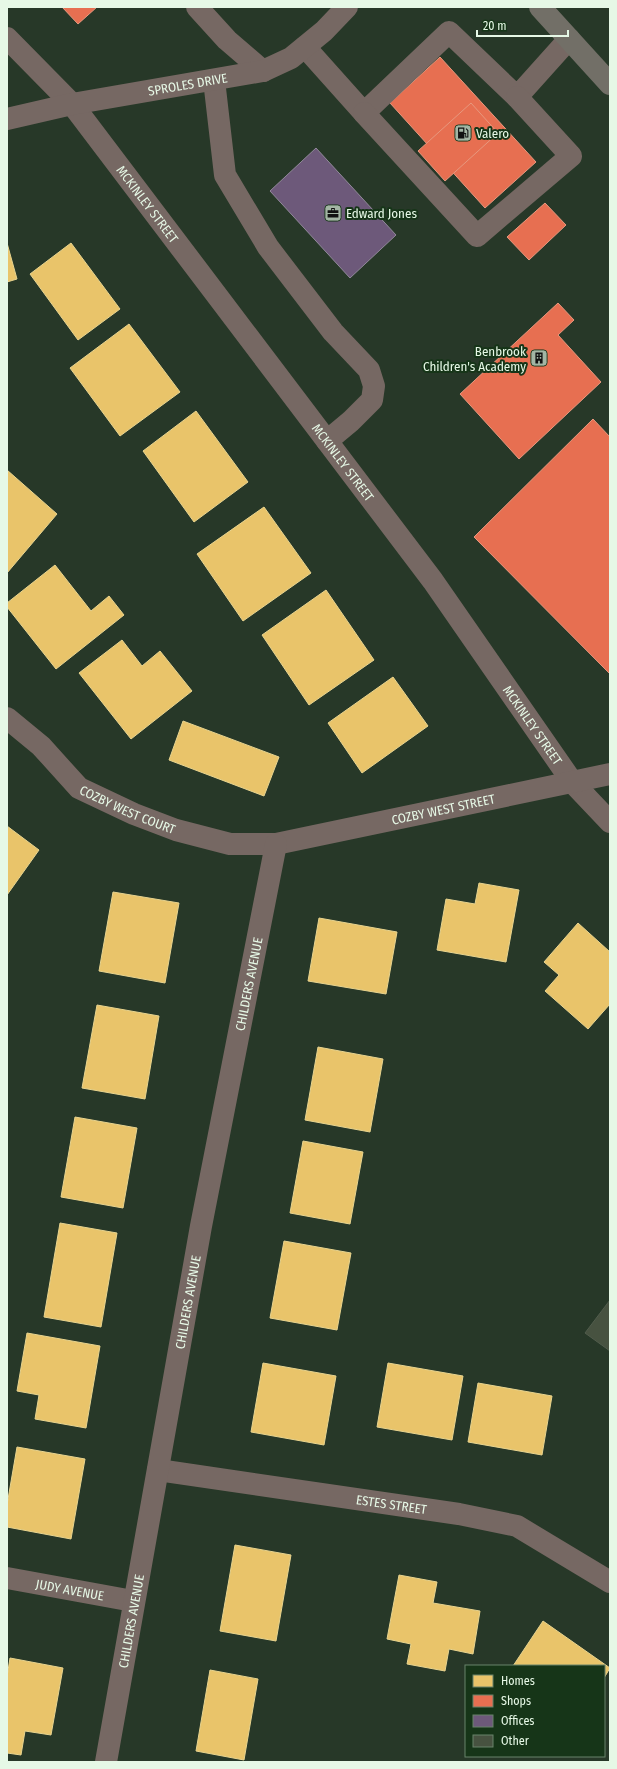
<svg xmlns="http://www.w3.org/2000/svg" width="617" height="1769" viewBox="0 0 617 1769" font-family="'Fira Sans Condensed',sans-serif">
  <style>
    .homes { fill: #e9c46a; stroke: #e8d48f }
    .shops { fill: #e76f51; stroke: #e7987e }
    .offices { fill: #6d597a; stroke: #91899a }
    .building { fill: #475240; stroke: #515c4c }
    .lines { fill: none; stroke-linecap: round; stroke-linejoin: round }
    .minor { stroke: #766863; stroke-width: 22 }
    .highway { stroke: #726f67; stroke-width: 22 }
    .labels { text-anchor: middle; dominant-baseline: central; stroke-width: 4; stroke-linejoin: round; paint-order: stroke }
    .street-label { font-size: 13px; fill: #e6f8e6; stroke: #163518 }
    .poi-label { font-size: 13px; fill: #e6f8e6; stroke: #163518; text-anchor: start }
  </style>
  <rect width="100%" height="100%" fill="#273828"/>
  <g class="homes">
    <path d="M 7,243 L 17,279 L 7,282 Z"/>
    <path d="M 71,243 L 120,309 L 78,340 L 30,274 Z"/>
    <path d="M 129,324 L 180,392 L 120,436 L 70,368 Z"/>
    <path d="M 196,411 L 248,482 L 194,522 L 143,451 Z"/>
    <path d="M 7,470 L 57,514 L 7,573 Z"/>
    <path d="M 264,507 L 311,573 L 243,621 L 197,554 Z"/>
    <path d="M 55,565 L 91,611 L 109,596 L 124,615 L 56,669 L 7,607 L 7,603 Z"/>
    <path d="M 326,590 L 374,660 L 309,705 L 262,635 Z"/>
    <path d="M 122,640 L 142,666 L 160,651 L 192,691 L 131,739 L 79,673 Z"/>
    <path d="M 393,677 L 428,726 L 362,773 L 328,723 Z"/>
    <path d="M 183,721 L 279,757 L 264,796 L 169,760 Z"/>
    <path d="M 7,826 L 39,850 L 7,895 Z"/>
    <path d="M 479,883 L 519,890 L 506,962 L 437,950 L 446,899 L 475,904 Z"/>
    <path d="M 113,892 L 179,903 L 165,983 L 99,971 Z"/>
    <path d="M 319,918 L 397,932 L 386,994 L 308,981 Z"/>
    <path d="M 578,923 L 610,952 L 610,1004 L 588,1029 L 545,991 L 559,975 L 544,962 Z"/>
    <path d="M 97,1005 L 159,1016 L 145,1099 L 82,1088 Z"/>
    <path d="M 318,1047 L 383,1059 L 370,1132 L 305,1120 Z"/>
    <path d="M 75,1117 L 137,1128 L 123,1208 L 61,1197 Z"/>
    <path d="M 303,1141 L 363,1152 L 350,1224 L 290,1213 Z"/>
    <path d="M 60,1223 L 117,1233 L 101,1327 L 44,1317 Z"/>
    <path d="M 284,1241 L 351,1253 L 337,1330 L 270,1318 Z"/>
    <path d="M 27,1333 L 100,1346 L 86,1428 L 35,1419 L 39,1395 L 17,1391 Z"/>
    <path d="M 263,1363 L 336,1376 L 324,1445 L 251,1432 Z"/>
    <path d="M 388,1363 L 463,1376 L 452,1440 L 377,1427 Z"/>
    <path d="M 478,1383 L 552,1396 L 542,1455 L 468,1442 Z"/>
    <path d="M 17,1447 L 85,1459 L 71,1539 L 7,1527 L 7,1505 Z"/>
    <path d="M 235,1545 L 291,1555 L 276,1641 L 220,1631 Z"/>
    <path d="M 399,1575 L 437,1582 L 433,1603 L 480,1611 L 473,1654 L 449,1649 L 445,1671 L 407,1664 L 411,1644 L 387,1639 Z"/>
    <path d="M 543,1621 L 610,1668 L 604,1678 L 604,1666 L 513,1666 Z"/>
    <path d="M 10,1658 L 63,1668 L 51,1735 L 25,1731 L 21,1755 L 7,1753 L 7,1677 Z"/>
    <path d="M 210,1670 L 258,1679 L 244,1760 L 196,1751 Z"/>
  </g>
  <g class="shops">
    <path d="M 62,7 L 97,7 L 78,24 Z"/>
    <path d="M 440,57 L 536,162 L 485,208 L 390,103 Z"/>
    <path d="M 471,103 L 498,133 L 445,181 L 418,151 Z"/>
    <path d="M 545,203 L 566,225 L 529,260 L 507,237 Z"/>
    <path d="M 558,303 L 574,320 L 558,335 L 601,382 L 519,459 L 460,394 Z"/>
    <path d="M 593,419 L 610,437 L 610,674 L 474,537 Z"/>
  </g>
  <path class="offices" d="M 316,148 L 396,235 L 350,278 L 270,191 Z"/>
  <path class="building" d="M 610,1300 L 610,1351 L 585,1333 Z"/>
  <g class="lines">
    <g class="minor">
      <path d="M 197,7 L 227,40 L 263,71"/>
      <path id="s1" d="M 7,38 L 72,104 L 433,581 L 573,783 L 610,822"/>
      <path d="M 305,47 L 364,113 L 449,32 L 517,97 L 569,39"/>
      <path d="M 214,80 L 225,175 L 268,247 L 333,332 L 369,370 L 374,386 L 372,400 L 351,421 L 327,441"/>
      <path d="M 364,113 L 477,236 L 571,156 L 517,97"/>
      <path id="s2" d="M 7,119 L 72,104 L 263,71 L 291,58 L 324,31 L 347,7"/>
      <path id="s3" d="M 7,718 L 41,746 L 79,788 L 134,814 L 176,830 L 230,844 L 276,844 L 610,774"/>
      <path id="s4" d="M 158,1470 L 459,1514 L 517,1526 L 610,1582"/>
      <path id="s5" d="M 7,1578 L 133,1601"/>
      <path id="s6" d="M 106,1762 L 201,1226 L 276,844"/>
    </g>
    <path class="highway" d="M 540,7 L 610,84"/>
  </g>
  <defs>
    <g id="fuel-square" transform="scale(0.9)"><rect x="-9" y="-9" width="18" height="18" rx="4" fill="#a3b5a4" stroke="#163518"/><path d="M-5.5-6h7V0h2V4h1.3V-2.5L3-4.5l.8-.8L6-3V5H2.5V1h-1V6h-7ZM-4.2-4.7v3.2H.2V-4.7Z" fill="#111"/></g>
    <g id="office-square" transform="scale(0.9)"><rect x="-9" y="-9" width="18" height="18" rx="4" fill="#a3b5a4" stroke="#163518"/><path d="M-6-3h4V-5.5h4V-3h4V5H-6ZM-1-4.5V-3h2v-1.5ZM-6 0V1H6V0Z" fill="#111"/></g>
    <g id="building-square" transform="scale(0.9)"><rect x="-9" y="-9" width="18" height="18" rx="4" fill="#a3b5a4" stroke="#163518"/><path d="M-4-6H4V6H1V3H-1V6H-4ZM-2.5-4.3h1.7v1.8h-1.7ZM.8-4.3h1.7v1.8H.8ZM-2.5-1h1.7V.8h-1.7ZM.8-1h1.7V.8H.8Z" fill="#111"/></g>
  </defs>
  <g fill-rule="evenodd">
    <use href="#fuel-square" x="463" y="133"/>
    <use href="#office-square" x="333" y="213"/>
    <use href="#building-square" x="539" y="358"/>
  </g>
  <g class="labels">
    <g class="street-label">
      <text stroke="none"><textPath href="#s2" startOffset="184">SPROLES DRIVE</textPath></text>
      <text stroke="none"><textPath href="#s1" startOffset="218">MCKINLEY STREET</textPath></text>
      <text stroke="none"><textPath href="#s1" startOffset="542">MCKINLEY STREET</textPath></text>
      <text stroke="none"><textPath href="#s1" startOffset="866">MCKINLEY STREET</textPath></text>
      <text stroke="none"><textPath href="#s3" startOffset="154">COZBY WEST COURT</textPath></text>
      <text stroke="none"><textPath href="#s3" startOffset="479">COZBY WEST STREET</textPath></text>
      <text stroke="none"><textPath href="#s6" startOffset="791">CHILDERS AVENUE</textPath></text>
      <text stroke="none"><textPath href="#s6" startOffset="467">CHILDERS AVENUE</textPath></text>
      <text stroke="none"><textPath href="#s4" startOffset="236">ESTES STREET</textPath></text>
      <text stroke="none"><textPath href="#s5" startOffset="64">JUDY AVENUE</textPath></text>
      <text stroke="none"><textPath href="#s6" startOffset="143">CHILDERS AVENUE</textPath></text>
    </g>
    <g class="poi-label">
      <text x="476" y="133">Valero</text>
      <text x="346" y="213">Edward Jones</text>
      <text x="526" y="351" text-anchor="end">Benbrook<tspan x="526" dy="15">Children's Academy</tspan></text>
    </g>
  </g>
  <rect width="617" height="1769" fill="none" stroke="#e6f8e6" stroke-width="16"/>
  <rect x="465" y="1665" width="140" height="92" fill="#163518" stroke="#69836a"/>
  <rect x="473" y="1675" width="20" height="12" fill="#e9c46a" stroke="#69836a"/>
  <text x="501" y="1685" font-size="12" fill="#e6f8e6">Homes</text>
  <rect x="473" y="1695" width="20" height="12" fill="#e76f51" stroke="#69836a"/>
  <text x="501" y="1705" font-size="12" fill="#e6f8e6">Shops</text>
  <rect x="473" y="1715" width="20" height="12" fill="#6d597a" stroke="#69836a"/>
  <text x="501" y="1725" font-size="12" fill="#e6f8e6">Offices</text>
  <rect x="473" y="1735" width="20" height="12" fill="#475240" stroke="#69836a"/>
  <text x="501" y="1745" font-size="12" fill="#e6f8e6">Other</text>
  <path d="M477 30v6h91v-6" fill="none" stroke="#e6f8e6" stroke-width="2"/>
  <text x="483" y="30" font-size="12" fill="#e6f8e6" stroke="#163518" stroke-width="3" paint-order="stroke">20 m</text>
</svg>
